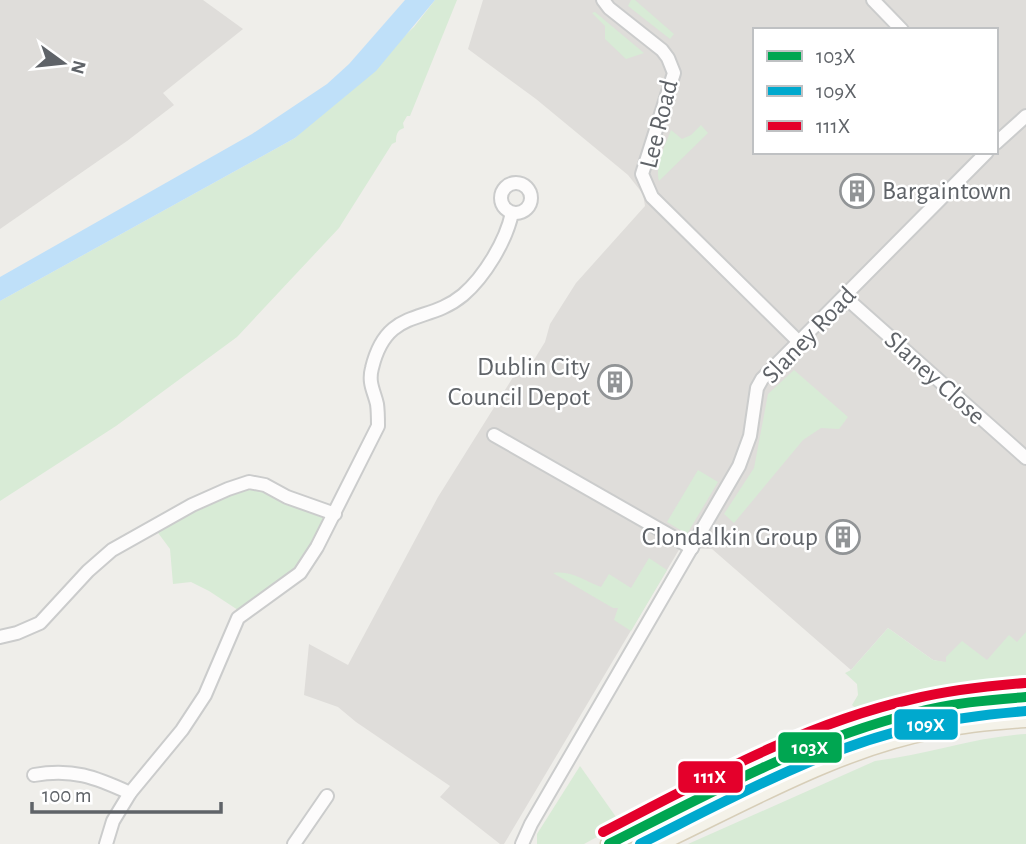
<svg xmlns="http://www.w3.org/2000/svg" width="1026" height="844" viewBox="0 0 1026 844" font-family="'Alegreya Sans',sans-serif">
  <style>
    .industrial { fill: #dfddda; fill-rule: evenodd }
    .green { fill: #d8ebd6 }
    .water { fill: #bfe0f9 }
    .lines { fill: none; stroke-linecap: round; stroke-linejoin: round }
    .minor-casing { stroke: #cbcccc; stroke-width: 16 }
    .major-casing { stroke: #d7ceb8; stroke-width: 19 }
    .minor { stroke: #fdfcfc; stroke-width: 12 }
    .major { stroke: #f4f2e9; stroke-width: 16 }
    .bus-1-casing { stroke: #fff; stroke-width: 16 }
    .bus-2-casing { stroke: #fff; stroke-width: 16 }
    .bus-3-casing { stroke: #fff; stroke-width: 16 }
    .bus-1 { stroke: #00a651; stroke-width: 10 }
    .bus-2 { stroke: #00a9ce; stroke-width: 10 }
    .bus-3 { stroke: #e4002b; stroke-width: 10 }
    .labels { text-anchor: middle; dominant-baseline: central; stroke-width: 5; stroke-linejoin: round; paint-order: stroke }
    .street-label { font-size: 26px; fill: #5f6368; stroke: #fff }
    .poi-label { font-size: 26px; fill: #5f6368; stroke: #fff; text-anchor: end }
    .line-badge { stroke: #fff; stroke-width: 2.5 }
    .badge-label { font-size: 19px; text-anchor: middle; font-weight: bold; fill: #fff }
  </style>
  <rect width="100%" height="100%" fill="#efeeea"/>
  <g class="industrial">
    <path d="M 0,0 L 203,0 L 243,29 L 163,93 L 174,105 L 127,141 L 0,229 Z"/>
    <path d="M 483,0 L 1026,0 L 1026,641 L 982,670 L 933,660 L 888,628 L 851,670 L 712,549 L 680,548 L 504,844 L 500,844 L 440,797 L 450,786 L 356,722 L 338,707 L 304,695 L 309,644 L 348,665 L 438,497 L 525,358 L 532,363 L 545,342 L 550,324 L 576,283 L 645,206 L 643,194 L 628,175 L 536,99 L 468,49 ZM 755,30 L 996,30 L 996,152 L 755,152 Z"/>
  </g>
  <g class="green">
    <path d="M 435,0 L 457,0 L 410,116 L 407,116 L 403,123 L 404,128 C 397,130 396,135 396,142 L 392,144 L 339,228 L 237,337 L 116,426 L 0,501 L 0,301 L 295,138 L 414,27 Z"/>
    <path d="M 631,0 L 635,0 L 674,34 L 670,39 L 628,6 Z"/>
    <path d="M 595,12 L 644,53 L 626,59 L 605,39 L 605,26 L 592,13 Z"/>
    <path d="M 701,125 L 708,133 L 659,181 C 655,164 665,146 671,130 L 682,139 L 691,135 Z"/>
    <path d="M 794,370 L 848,417 L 839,429 L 821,428 L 803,440 L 734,523 L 724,514 L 754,468 L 768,394 Z"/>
    <path d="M 698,470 L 718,482 L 687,534 L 667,522 Z"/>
    <path d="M 249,483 L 334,514 L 299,573 L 244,614 L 209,591 L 191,582 L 173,584 L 170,549 L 153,526 Z"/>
    <path d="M 649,558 L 667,570 L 631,631 L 614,620 L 618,608 L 613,608 L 553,573 C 572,570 584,581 601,587 L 609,574 L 631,588 Z"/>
    <path d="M 888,628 L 933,660 L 946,662 L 946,657 L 962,641 L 987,660 L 1009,635 L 1017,642 L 1026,632 L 1026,685 L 936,692 L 862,714 L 852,705 L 858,695 L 857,684 L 845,673 L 851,670 Z"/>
    <path d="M 1026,734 L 1026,844 L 688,844 L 875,761 C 926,755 975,737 1026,734 Z"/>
    <path d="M 580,766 L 621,824 L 584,844 L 537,844 L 537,834 Z"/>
  </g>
  <path class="water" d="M 405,0 L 435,0 L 376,71 L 295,138 L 0,301 L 0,277 L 252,134 L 327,84 L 349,64 Z"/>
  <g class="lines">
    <g class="minor-casing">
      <g id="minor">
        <path d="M 603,0 L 609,8 L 662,50 L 668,58 L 674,73 L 642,174 L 652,197 L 799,342"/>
        <path d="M 873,0 L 902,30"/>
        <path d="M 996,143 L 1026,116"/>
        <circle cx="516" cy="198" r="15"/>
        <path d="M 845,297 L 1026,458"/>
        <path d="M 494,435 L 692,548"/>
        <path d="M 0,637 L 17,633 L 40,623 L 88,571 L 112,550 L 192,505 L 228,489 L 249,482 L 265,485 L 287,497 L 335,514"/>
        <path d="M 34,775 C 72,768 95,777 130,793"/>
        <path d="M 106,844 L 113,821 L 130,793 L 182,730 L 205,695 L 238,618 L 300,573 L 317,547 L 378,426 C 378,419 378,411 377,404 C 374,391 368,383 372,368 C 387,306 427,325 463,295 C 485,276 506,241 512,213"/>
        <path d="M 294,844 L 327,796"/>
        <path d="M 522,844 L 531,824 L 739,466 L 750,436 L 757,388 L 762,379 L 987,152"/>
      </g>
    </g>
    <g class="major-casing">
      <g id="major">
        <path d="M 609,844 C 741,778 874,701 1026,697"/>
        <path d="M 657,844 C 746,802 837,749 935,730 C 965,724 996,721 1026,719"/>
      </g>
    </g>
    <use href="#minor" class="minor"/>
    <use href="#major" class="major"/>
    <g class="bus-1-casing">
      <path id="bus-1" d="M 609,844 C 708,794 806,740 914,713 C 951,703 988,700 1026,697"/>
    </g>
    <g class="bus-2-casing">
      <path id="bus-2" d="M 640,844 C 730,799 821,748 920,726 C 955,718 990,714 1026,711"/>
    </g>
    <g class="bus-3-casing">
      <path id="bus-3" d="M 603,832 C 702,781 803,724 913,699 C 950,690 987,686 1025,683"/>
    </g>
    <use href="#bus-1" class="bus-1"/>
    <use href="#bus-2" class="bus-2"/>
    <use href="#bus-3" class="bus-3"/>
  </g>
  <defs>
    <g id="building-ring" transform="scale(1.75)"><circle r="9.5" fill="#fff" stroke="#919496" stroke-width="1.5"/><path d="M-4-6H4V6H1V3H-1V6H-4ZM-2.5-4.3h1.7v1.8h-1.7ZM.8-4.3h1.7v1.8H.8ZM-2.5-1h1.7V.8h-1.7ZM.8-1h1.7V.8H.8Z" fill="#919496"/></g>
  </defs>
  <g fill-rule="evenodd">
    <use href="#building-ring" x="857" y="191"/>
    <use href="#building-ring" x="615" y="382"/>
    <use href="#building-ring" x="843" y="537"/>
  </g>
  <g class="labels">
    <g class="street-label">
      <text transform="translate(659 124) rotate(-76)">Lee Road</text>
      <text transform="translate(809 335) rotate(-46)">Slaney Road</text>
      <text transform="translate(935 378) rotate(42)">Slaney Close</text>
    </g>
    <g class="poi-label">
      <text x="882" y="191" text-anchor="start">Bargaintown</text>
      <text x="590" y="367">Dublin City<tspan x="590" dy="30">Council Depot</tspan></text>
      <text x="818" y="537">Clondalkin Group</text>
    </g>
  </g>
  <g class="line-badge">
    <rect x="893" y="708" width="66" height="33" rx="7" fill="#00a9ce"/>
    <rect x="777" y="731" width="66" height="33" rx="7" fill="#00a651"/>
    <rect x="677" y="760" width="67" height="34" rx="7" fill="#e4002b"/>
  </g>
  <g class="badge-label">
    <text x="926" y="731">109X</text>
    <text x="810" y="754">103X</text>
    <text x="710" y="783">111X</text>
  </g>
  <rect x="753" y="28" width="245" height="126" fill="#ffffff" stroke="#bfc1c3" stroke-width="2"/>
  <rect x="767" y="51" width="35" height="10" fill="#00a651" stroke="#bfc1c3" stroke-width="2"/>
  <text x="816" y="63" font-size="21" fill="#5f6368">103X</text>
  <rect x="767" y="86" width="35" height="10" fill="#00a9ce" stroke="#bfc1c3" stroke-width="2"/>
  <text x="816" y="98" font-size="21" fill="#5f6368">109X</text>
  <rect x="767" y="121" width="35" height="10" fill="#e4002b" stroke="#bfc1c3" stroke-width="2"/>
  <text x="816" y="133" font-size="21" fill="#5f6368">111X</text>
  <g transform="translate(63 63) rotate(105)" stroke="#ffffff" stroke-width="5" paint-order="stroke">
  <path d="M0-5L12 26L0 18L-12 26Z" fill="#5f6368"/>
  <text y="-10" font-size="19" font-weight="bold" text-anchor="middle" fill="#5f6368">N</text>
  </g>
  <path d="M32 802v10h189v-10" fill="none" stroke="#5f6368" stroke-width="3.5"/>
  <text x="42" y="802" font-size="21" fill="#5f6368" stroke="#ffffff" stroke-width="5" paint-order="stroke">100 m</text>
</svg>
